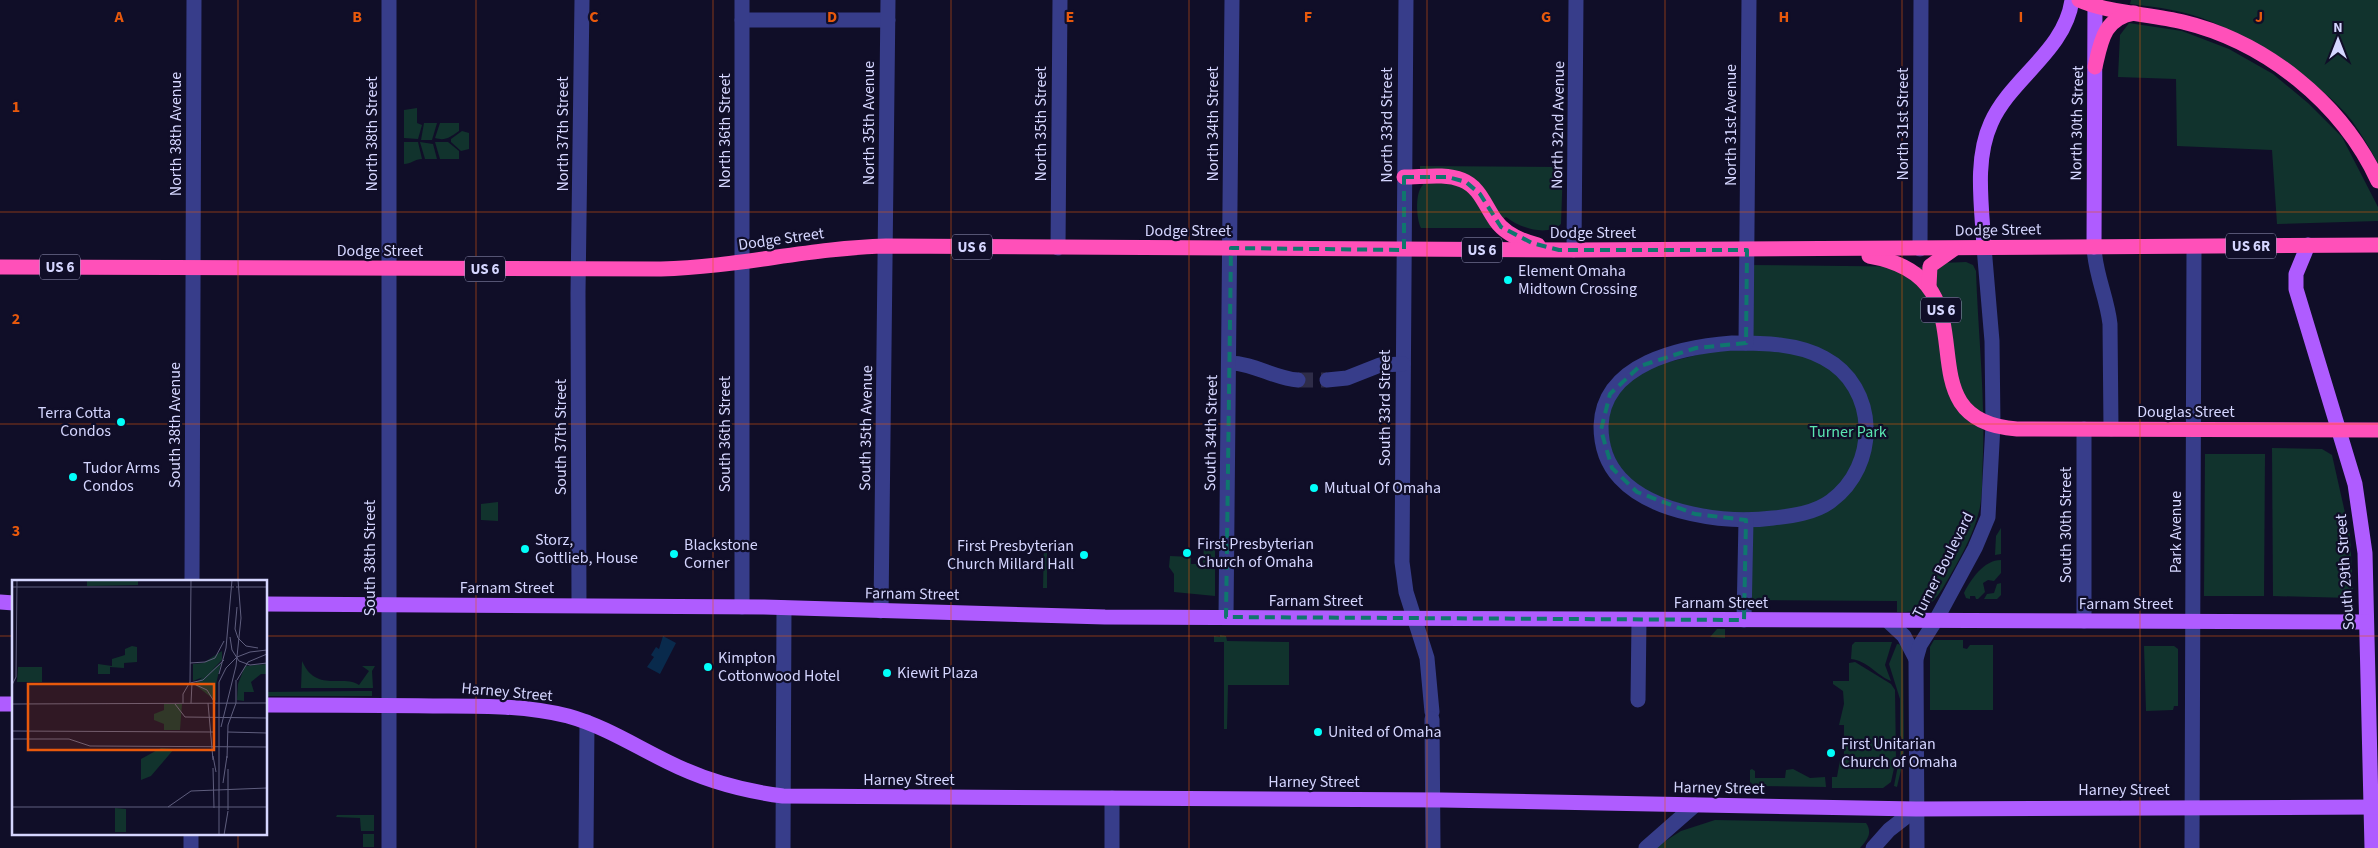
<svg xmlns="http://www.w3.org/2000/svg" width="2378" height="848" viewBox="0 0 2378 848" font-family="'Source Sans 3',sans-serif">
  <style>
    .green { fill: #11332d }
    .water { fill: #092a4c }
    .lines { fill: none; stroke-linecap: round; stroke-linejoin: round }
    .minor-tunnel { stroke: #2e2c48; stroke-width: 15; stroke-dasharray: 15 8; stroke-linecap: butt }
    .minor { stroke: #373d8a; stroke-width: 15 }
    .major { stroke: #af5cff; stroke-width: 15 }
    .highway { stroke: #ff50b9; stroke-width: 15 }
    .marked { fill: none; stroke: #0f766e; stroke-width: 4; stroke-dasharray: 10 6; stroke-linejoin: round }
    .grid { fill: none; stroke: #e8590c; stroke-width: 1; stroke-opacity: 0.55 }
    .poi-dot { fill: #01fffa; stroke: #100e28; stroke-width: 2 }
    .labels { text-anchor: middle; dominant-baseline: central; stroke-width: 4.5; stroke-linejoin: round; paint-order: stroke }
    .shield { fill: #100e28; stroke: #9a9abe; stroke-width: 1 }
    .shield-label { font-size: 15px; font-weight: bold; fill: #d5d6ff }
    .street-label { font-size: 16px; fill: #d5d6ff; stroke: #100e28 }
    .poi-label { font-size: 16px; fill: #d5d6ff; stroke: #100e28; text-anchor: start }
    .park-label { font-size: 16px; fill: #5ae7b2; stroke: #100e28 }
    .inset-road { fill: none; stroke: #5f5e7e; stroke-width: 1 }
    .view { fill: #e8590c; fill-opacity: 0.15; stroke: #e8590c; stroke-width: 2.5 }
    .inset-edge { fill: none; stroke: #d5d6ff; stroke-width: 2.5 }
    .grid-label { font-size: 16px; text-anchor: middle; font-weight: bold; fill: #e8590c; stroke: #100e28; stroke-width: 4.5; stroke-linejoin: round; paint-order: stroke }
  </style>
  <rect width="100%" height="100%" fill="#100e28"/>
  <g class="green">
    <path d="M 2131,0 L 2378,0 L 2378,164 C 2371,150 2362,135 2352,121 C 2325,85 2254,40 2212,22 C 2187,11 2157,7 2130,4 Z"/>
    <path d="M 2129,23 L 2182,31 L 2229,49 L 2273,74 L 2308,103 L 2342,137 L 2378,207 L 2378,221 L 2277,224 L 2272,150 L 2177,146 L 2176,79 L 2118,77 L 2120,35 Z"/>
    <path d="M 417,108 L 417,123 L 422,125 L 418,139 L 404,138 L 404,110 Z"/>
    <path d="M 424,123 L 437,123 L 432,140 L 421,140 Z"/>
    <path d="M 440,123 L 459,123 L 459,131 C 449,138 445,141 435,138 Z"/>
    <path d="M 462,131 L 469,133 L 469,149 L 461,151 L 451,142 L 451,139 Z"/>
    <path d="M 404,142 L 418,142 L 422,159 C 415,159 411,164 404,164 Z"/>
    <path d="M 420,142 L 433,144 L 437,159 L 425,159 Z"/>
    <path d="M 435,142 L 448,142 L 459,151 L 459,159 L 440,159 Z"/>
    <path d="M 1420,166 L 1563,167 L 1561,224 C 1547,237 1520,228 1506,217 L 1501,220 L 1484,192 L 1420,171 Z"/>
    <path d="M 1421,180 L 1463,183 L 1494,228 L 1421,228 C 1416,218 1415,192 1423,185 Z"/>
    <path d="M 1966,262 L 1973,265 L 1976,271 C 1978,332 1985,393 1983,454 C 1982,472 1983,490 1980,507 C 1975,531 1963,553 1951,574 C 1936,600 1930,613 1897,612 L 1897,601 L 1744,600 L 1745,520 L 1717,518 L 1625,483 L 1601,423 L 1632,371 L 1746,343 L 1747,265 L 1934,267 L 1941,263 Z"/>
    <path d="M 2272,448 L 2322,449 L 2332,455 L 2350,535 L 2353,591 L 2350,598 L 2273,596 Z"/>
    <path d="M 2205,454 L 2265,454 L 2264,596 L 2204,596 Z"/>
    <path d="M 498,502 L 498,521 L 481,520 L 481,504 Z"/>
    <path d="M 2001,528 L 2001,554 L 1995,555 L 1996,536 Z"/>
    <path d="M 1044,543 L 1047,547 L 1047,588 L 1043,588 Z"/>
    <path d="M 1204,544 L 1215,544 L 1215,596 L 1174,592 L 1174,574 L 1169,567 L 1170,556 L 1191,557 L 1191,564 L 1203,564 Z"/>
    <path d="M 2001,560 L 2001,573 L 1994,581 L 1988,580 L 1983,583 L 1985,592 L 1978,599 L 1976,599 L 1975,596 L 1970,596 L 1970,599 L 1966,598 L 1964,593 C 1971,579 1984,560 2001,560 Z"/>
    <path d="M 2001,583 L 2001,595 L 1997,599 L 1984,599 L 1987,594 L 1994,593 L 1997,584 Z"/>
    <path d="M 1717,629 L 1725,629 L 1725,638 L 1710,637 Z"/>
    <path d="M 1220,635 L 1226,636 L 1227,641 L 1289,642 L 1289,685 L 1228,685 L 1227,729 L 1224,729 L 1224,642 L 1214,642 L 1214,636 L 1220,637 Z"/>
    <path d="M 1934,640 L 1963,640 L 1963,648 L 1967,649 L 1970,645 L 1993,645 L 1993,710 L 1930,710 L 1930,647 Z"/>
    <path d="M 1855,642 L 1892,642 L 1885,665 L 1891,681 C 1876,675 1868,661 1851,659 L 1852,645 Z"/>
    <path d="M 1897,644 L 1903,645 L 1904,757 L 1897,787 L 1894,786 L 1900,755 L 1900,699 L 1889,664 Z"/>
    <path d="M 2144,646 L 2174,646 L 2178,649 L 2178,706 L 2174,706 L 2173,710 L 2146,711 Z"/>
    <path d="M 302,661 C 316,693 342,674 359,685 L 369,671 L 362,666 L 375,666 L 372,671 L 373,688 L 301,688 Z"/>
    <path d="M 1855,662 L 1891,684 L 1895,690 L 1896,759 L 1891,782 L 1883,788 L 1832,788 L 1832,777 L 1837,777 L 1840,760 L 1844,760 L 1844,725 L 1839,725 L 1844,704 L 1843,691 L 1833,684 L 1833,681 L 1849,681 L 1849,663 Z"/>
    <path d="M 357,691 L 372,691 L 372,696 L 266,696 L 266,692 Z"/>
    <path d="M 1752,769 L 1755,771 L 1755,778 L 1785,778 L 1786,770 L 1793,769 L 1810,778 L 1825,777 L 1826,787 L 1755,786 L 1750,782 L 1750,770 Z"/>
    <path d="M 337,815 L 374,815 L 374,831 L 361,831 L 360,818 L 336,817 Z"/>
    <path d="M 1715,820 L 1866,823 C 1873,833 1867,840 1860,848 L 1654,848 L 1681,831 Z"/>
    <rect x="363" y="834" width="11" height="13"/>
  </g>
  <path class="water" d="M 663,636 L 676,643 L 660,674 L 647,667 L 654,657 L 651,655 L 656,647 L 659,649 Z"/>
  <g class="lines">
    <path class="minor-tunnel" d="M 1298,380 L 1327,380"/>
    <g class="minor">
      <path d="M 1406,0 L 1402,562 L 1406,592 L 1427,658 L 1432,712"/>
      <path d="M 742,20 L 888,20"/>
      <path d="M 2094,247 C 2095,274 2107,297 2110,324 L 2111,429"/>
      <path d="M 1058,248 L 1060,0"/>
      <path d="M 1920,249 L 1921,0"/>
      <path d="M 1574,250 L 1576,0"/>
      <path d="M 1732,343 C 1763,343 1797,343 1824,358 C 1879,387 1879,466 1831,501 C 1815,513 1792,516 1773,518 C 1727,524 1653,514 1620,478 C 1607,464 1601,446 1601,426 C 1603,363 1681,347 1732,343 Z"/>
      <path d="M 1746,343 L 1749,0"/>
      <path d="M 1229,363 C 1254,363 1273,378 1298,380"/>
      <path d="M 1327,380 L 1347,378 L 1380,365 L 1403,364"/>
      <path d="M 192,582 L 194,0"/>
      <path d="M 579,605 L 578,293 L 582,0"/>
      <path d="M 742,607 L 742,0"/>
      <path d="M 881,611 L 888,0"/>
      <path d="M 1226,617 L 1232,0"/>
      <path d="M 1744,620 L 1746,520"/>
      <path d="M 1888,621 L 1904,636 L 1916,659"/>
      <path d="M 2084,621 L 2084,429"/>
      <path d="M 1638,700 L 1639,620"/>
      <path d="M 1432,719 L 1433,848"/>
      <path d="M 191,848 L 191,834"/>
      <path d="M 389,848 L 389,0"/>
      <path d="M 586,848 L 587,722"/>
      <path d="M 783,848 L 784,608"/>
      <path d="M 1112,848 L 1112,798"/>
      <path d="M 1646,848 L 1695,805"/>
      <path d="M 1873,848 L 1889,830 L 1916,809"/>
      <path d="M 1917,848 L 1916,659 L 1920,645 L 1936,620 L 1975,548 L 1988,517 L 1993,425 L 1992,341 L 1984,247"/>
      <path d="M 2192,848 L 2194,247"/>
    </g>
    <g class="major">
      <path d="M 2308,245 L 2296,274 L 2296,289 L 2355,484 L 2365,553 L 2372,848"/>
      <path d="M 1984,247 C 1982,207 1974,160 1991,123 C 2011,78 2065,51 2072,0"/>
      <path d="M 2094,247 L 2095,0"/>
      <path d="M 0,602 L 14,603"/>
      <path d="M 266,604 L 764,607 L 1105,617 L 2366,622"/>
      <path d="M 0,704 L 14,704"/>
      <path d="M 266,705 C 322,705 377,705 433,706 C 478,706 524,705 568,716 C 604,726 635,746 668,762 C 704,780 743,791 783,796 L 1442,800 L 1916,809 L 2378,807"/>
    </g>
    <g class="highway">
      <path d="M 2079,0 C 2107,13 2152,14 2183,22 C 2266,42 2342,103 2378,181"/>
      <path d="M 2095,67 C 2101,41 2104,18 2134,13"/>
      <path d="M 1404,177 C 1423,177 1445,173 1462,180 C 1480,187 1485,206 1496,221 C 1506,235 1522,241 1538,245"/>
      <path d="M 1869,256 C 2004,279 1892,420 2017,429 L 2378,430"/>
      <path d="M 0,267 L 661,269 C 737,267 810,248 886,246 L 1574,250 L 2378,245"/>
      <path d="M 1929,286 L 1930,266 L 1954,249"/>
    </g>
  </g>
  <path class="marked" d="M 1404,177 L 1448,177 L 1466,182 L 1480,194 L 1501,227 L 1532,243 L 1559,250 L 1747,250 L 1746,343 L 1696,348 L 1640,366 L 1610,394 L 1601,430 L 1612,468 L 1637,492 L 1695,514 L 1746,520 L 1744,620 L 1226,617 L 1231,248 L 1404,250 Z"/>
  <path class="grid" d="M 238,0 L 238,582M 476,0 L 476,848M 713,0 L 713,848M 951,0 L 951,848M 1189,0 L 1189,848M 1427,0 L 1427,848M 1665,0 L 1665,848M 1902,0 L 1902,848M 2140,0 L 2140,848M 0,212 L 2378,212M 0,424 L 2378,424M 0,636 L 14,636M 266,636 L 2378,636M 238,834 L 238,848"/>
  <g class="poi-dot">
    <circle cx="1508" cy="280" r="5"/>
    <circle cx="121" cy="422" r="5"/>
    <circle cx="73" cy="477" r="5"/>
    <circle cx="1314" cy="488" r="5"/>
    <circle cx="525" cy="549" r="5"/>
    <circle cx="1187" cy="553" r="5"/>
    <circle cx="674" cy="554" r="5"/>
    <circle cx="1084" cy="555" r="5"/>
    <circle cx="708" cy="667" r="5"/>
    <circle cx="887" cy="673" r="5"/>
    <circle cx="1318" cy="732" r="5"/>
    <circle cx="1831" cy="753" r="5"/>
  </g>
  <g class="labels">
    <g class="shield">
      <rect x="2226" y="233.5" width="50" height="25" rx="4"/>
      <rect x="952" y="234.5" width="40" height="25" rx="4"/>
      <rect x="1462" y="237.5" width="40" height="25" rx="4"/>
      <rect x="40" y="254.5" width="40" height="25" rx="4"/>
      <rect x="465" y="256.5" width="40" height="25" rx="4"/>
      <rect x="1921" y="297.5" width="40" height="25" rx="4"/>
    </g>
    <g class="shield-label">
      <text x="2251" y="246">US 6R</text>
      <text x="972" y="247">US 6</text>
      <text x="1482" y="250">US 6</text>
      <text x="60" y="267">US 6</text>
      <text x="485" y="269">US 6</text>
      <text x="1941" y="310">US 6</text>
    </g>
    <g class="street-label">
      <text transform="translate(869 123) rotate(-90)">North 35th Avenue</text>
      <text transform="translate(2077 123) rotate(-89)">North 30th Street</text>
      <text transform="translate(1041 124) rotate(-90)">North 35th Street</text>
      <text transform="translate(1213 124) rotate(-90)">North 34th Street</text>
      <text transform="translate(1903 124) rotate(-90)">North 31st Street</text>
      <text transform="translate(1387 125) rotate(-90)">North 33rd Street</text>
      <text transform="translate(1558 125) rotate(-89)">North 32nd Avenue</text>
      <text transform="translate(1731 125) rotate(-90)">North 31st Avenue</text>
      <text transform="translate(725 131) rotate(-90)">North 36th Street</text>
      <text transform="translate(176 134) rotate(-90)">North 38th Avenue</text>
      <text transform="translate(372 134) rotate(-90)">North 38th Street</text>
      <text transform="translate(563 134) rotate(-90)">North 37th Street</text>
      <text transform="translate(1998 230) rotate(-1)">Dodge Street</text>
      <text x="1188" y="231">Dodge Street</text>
      <text x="1593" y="233">Dodge Street</text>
      <text transform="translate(781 239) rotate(-8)">Dodge Street</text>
      <text x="380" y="251">Dodge Street</text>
      <text transform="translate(1385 408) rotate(-90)">South 33rd Street</text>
      <text x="2186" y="412">Douglas Street</text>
      <text transform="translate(175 425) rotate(-90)">South 38th Avenue</text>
      <text transform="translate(866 428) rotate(-89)">South 35th Avenue</text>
      <text transform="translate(1211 433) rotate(-89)">South 34th Street</text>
      <text transform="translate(725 434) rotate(-90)">South 36th Street</text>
      <text transform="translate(561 437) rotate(-90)">South 37th Street</text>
      <text transform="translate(2066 525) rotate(-90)">South 30th Street</text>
      <text transform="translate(2176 532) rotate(-90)">Park Avenue</text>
      <text transform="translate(370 558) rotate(-90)">South 38th Street</text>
      <text transform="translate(1943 565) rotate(-63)">Turner Boulevard</text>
      <text transform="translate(2345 572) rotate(-94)">South 29th Street</text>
      <text x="507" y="588">Farnam Street</text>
      <text transform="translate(912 594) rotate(1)">Farnam Street</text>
      <text x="1316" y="601">Farnam Street</text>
      <text x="1721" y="603">Farnam Street</text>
      <text x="2126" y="604">Farnam Street</text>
      <text transform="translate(507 692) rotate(5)">Harney Street</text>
      <text x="909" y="780">Harney Street</text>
      <text x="1314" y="782">Harney Street</text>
      <text transform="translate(1719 788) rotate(1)">Harney Street</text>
      <text x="2124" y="790">Harney Street</text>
    </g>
    <g class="poi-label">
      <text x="1518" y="271">Element Omaha<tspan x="1518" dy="18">Midtown Crossing</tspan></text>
      <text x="111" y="413" text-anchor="end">Terra Cotta<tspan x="111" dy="18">Condos</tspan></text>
      <text x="83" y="468">Tudor Arms<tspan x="83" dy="18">Condos</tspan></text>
      <text x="1324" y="488">Mutual Of Omaha</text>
      <text x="535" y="540">Storz,<tspan x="535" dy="18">Gottlieb, House</tspan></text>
      <text x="1197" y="544">First Presbyterian<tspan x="1197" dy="18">Church of Omaha</tspan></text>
      <text x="684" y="545">Blackstone<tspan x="684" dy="18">Corner</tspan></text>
      <text x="1074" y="546" text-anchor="end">First Presbyterian<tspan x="1074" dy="18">Church Millard Hall</tspan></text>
      <text x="718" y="658">Kimpton<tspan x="718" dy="18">Cottonwood Hotel</tspan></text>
      <text x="897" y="673">Kiewit Plaza</text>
      <text x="1328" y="732">United of Omaha</text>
      <text x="1841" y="744">First Unitarian<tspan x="1841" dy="18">Church of Omaha</tspan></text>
    </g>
    <g class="park-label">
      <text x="1848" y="432">Turner Park</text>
    </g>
  </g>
  <g transform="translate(12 580)">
    <rect width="255" height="255" fill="#100e28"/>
    <path d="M 75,0 L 126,0 L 126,5 L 75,6 ZM 120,66 L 125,67 L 125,82 L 112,83 L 112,88 L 98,87 L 98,94 L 86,94 L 86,84 L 100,86 L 100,79 L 113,75 L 113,69 ZM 210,71 L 210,80 L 194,96 L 181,101 L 181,84 L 191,83 ZM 209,83 L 204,104 L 204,121 L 182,104 ZM 255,84 L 255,94 L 249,94 L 239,102 L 242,112 L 232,112 L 232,121 L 225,120 L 226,104 L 233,86 ZM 6,87 L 30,87 L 30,102 L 5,102 ZM 152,124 L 170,124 L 168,150 L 152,150 L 152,144 L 142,140 L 142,134 L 152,130 ZM 149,168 L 162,169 L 139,196 L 129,200 L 129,179 ZM 103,228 L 114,229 L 114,252 L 103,252 Z" fill="#11332d"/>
    <path class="inset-road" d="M 0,7 L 222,7M 224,7 L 255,7M 225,27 L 223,49 L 226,58 L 234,66 L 246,68M 218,57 L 220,70 L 227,81 L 238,85 L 255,83M 178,83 L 193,82 L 203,78 L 212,61M 207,94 L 214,68 L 220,0M 225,100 L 236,82 L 255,74M 178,103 L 191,100 L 212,80M 182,104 L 195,110 L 203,123M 171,123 L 171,114 L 178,102 L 179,0M 179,123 L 180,103M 196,123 L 201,180M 224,123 L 224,100M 0,124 L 0,105 L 4,97 L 5,0M 0,124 L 255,123M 163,124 L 173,137 L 255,138M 209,147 L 224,86 L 229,38 L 226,0M 0,151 L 201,152M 216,152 L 255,153M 0,159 L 57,159 L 78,166 L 255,167M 201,176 L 204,192M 215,178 L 216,145 L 224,123M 201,188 L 202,228M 216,189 L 216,230M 211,203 L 215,176M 0,227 L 255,227M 156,227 L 179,211 L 255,208M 207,255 L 207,102 L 214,88 L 225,77 L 238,72 L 255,70M 212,255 L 216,231"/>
    <path class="view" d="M 16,104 L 202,104 L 202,170 L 16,170 Z"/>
    <rect width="255" height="255" class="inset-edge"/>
  </g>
  <g class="grid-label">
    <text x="119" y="22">A</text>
    <text x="357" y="22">B</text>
    <text x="594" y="22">C</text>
    <text x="832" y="22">D</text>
    <text x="1070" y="22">E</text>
    <text x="1308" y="22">F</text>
    <text x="1546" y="22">G</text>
    <text x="1784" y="22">H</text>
    <text x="2021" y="22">I</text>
    <text x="2259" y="22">J</text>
    <text x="16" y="112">1</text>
    <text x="16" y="324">2</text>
    <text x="16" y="536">3</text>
  </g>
  <g transform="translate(2338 40)" stroke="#100e28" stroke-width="4" paint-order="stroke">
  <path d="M0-4L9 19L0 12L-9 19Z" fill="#d5d6ff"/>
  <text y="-8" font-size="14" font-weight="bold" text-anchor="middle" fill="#d5d6ff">N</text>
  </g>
</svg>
